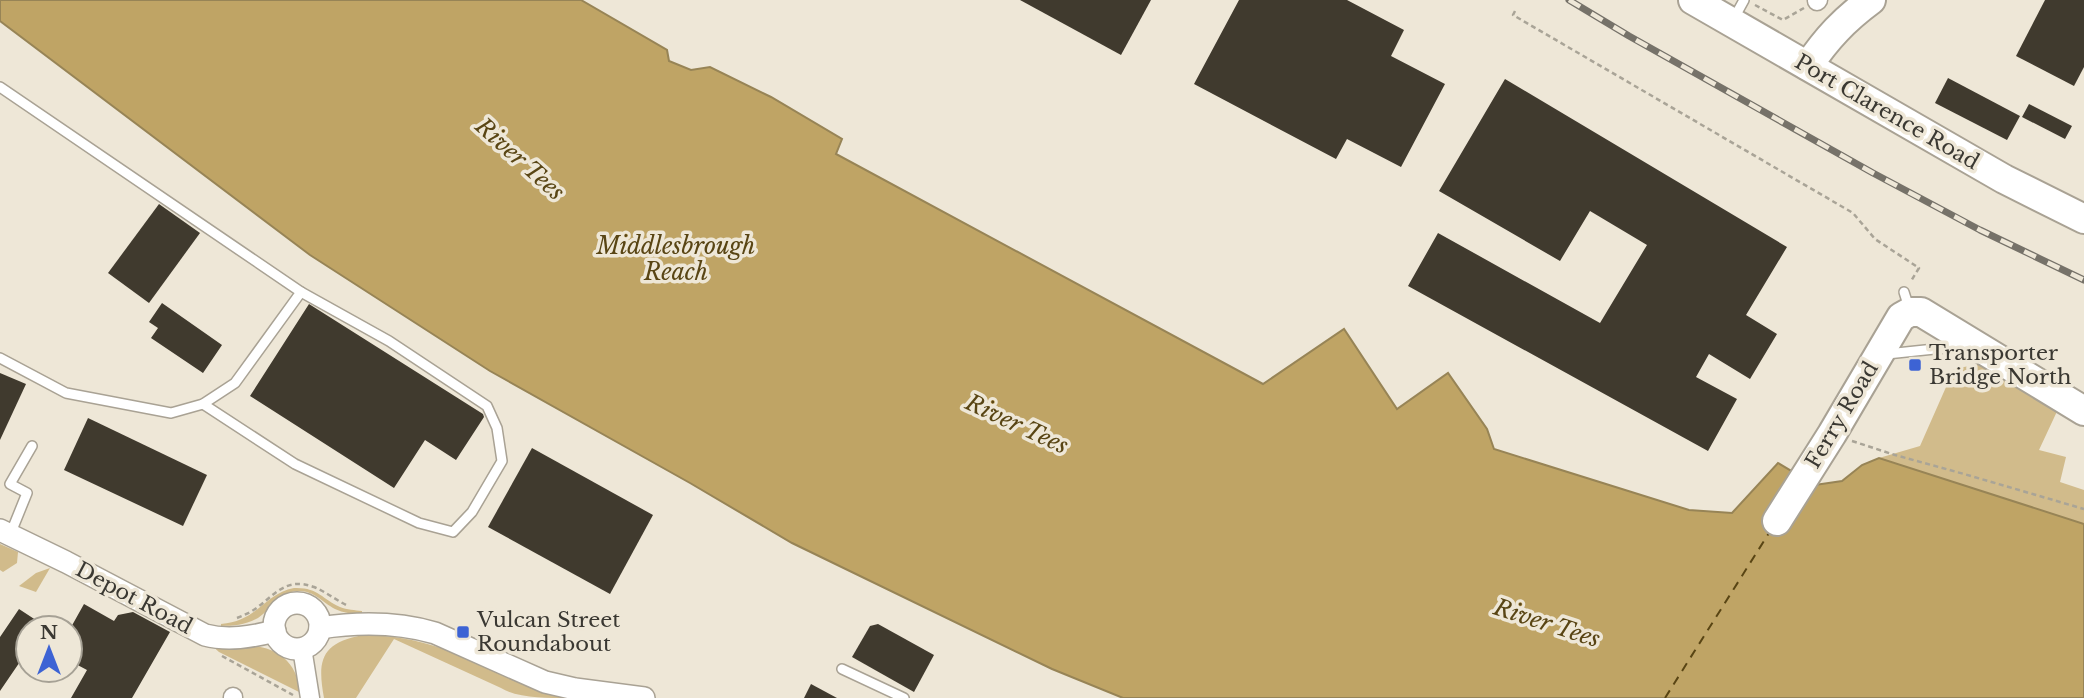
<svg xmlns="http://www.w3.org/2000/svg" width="2084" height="698" viewBox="0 0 2084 698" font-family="'Libre Baskerville',serif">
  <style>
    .green { fill: #d1bb8b }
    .water { fill: #bfa465; stroke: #978456; stroke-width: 2 }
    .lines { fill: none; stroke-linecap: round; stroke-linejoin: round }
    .ferry { stroke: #594514; stroke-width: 2; stroke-dasharray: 9 7; stroke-linecap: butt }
    .building { fill: #403a2e }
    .service-casing { stroke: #a9a294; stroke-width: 12 }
    .minor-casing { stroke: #a9a294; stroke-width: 21 }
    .tertiary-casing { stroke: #a9a294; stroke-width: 24 }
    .primary-casing { stroke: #a9a294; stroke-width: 32 }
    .path { stroke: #a9a497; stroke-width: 2.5; stroke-dasharray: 5 3.5; stroke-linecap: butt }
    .service { stroke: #fff; stroke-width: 9 }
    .minor { stroke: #fff; stroke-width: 18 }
    .tertiary { stroke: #fff; stroke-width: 21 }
    .primary { stroke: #fff; stroke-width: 28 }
    .rail-casing { stroke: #767269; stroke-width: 7 }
    .rail { stroke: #eee7d7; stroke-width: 4.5; stroke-dasharray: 13; stroke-linecap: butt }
    .poi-dot { fill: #3d63d4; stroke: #eee7d7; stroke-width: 2.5 }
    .labels { text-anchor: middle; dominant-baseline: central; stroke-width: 7; stroke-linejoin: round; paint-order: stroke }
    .street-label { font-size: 21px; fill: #3a3832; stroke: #eee7d7 }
    .poi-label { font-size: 21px; fill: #3a3832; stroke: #eee7d7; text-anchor: start }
    .water-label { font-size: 23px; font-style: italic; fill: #594514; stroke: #eee7d7 }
  </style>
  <rect width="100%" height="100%" fill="#eee7d7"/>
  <g class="green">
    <path d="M 1984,363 L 2060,405 L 2039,450 L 2066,457 L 2060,482 L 2084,490 L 2084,638 L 1689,510 L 1732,513 L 1778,463 L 1815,485 L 1842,481 L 1862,465 L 1879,458 L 1920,446 L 1954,369 Z"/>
    <path d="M 0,544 L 18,552 L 17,563 L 3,572 L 0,570 Z"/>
    <path d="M 50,568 L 36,592 L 19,586 L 36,573 Z"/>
    <path d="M 294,588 C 318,587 322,599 340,607 C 347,610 355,610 362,611 L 362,614 C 353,614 343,613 335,609 C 322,602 314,590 297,591 C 277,593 273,608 258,618 C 246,625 234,626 221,626 L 221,624 C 257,622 265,593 294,588 Z"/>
    <path d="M 363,635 C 430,634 490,668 549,694 L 567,698 C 547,698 517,698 501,688 L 394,639 L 356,698 L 324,698 C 317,660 321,643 363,635 Z"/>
    <path d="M 209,643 C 251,645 293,640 301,693 L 219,652 Z"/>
  </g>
  <path class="water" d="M 0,0 L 581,0 L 667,50 L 669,61 L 691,70 L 710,67 L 771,97 L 842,139 L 836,154 L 1263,384 L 1344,329 L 1397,409 L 1448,373 L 1487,429 L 1494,449 L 1689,510 L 1732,513 L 1778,463 L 1815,485 L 1842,481 L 1862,465 L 1879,458 L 2084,524 L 2084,698 L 1123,698 L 1052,669 L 792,543 L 690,483 L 490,371 L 310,255 L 0,21 Z"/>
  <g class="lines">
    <path class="ferry" d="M 1665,698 L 1769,533"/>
  </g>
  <g class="building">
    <path d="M 1020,0 L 1151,0 L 1121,55 Z"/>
    <path d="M 1239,0 L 1347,0 L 1404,30 L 1391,56 L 1445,84 L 1401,167 L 1347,139 L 1336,159 L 1194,84 Z"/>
    <path d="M 2045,0 L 2084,0 L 2084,67 L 2074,86 L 2016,56 Z"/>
    <path d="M 1948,78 L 2020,116 L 2007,140 L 1935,103 Z"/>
    <path d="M 1505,79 L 1787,247 L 1746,315 L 1777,334 L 1750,379 L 1709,354 L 1696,377 L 1737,399 L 1708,451 L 1408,286 L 1438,233 L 1600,323 L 1647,245 L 1590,211 L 1560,261 L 1439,191 Z"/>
    <path d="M 2029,104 L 2072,126 L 2065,139 L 2022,117 Z"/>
    <path d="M 159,204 L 200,233 L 149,303 L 108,273 Z"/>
    <path d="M 162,303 L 222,345 L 203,373 L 151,338 L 158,328 L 149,322 Z"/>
    <path d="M 309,304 L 483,414 L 484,417 L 456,460 L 425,440 L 394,488 L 250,396 Z"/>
    <path d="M 0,373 L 26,384 L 0,440 Z"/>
    <path d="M 88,418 L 207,475 L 183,526 L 64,470 Z"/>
    <path d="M 532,448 L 653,515 L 610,594 L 488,527 Z"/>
    <path d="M 84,604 L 114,621 L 118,615 L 133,612 L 170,632 L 132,698 L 71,698 L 87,670 L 70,661 L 70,629 Z"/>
    <path d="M 19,609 L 48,628 L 28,628 L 28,650 L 0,691 L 0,637 Z"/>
    <path d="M 878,624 L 934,655 L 914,692 L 852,657 L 870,626 Z"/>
    <path d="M 811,684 L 837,698 L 804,698 Z"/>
  </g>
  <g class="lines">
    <g class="service-casing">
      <g id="service">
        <path d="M 1733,20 L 1744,0"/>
        <path d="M 0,87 L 301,292 L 235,383 L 203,404 L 171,413 L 66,393 L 0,358"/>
        <path d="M 1904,292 L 1910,311"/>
        <path d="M 1887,354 L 1963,346"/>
        <path d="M 203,404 L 295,464 L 419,523 L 453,532 L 472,512 L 502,461 L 497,428 L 487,406 L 389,341 L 301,292"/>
        <path d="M 10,535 L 27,493 L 10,484 L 32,446"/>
        <path d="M 842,669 L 904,698"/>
      </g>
    </g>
    <g class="minor-casing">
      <g id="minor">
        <path d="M 1817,1 L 1818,0"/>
        <path d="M 302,648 L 310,698"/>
        <path d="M 233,698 L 233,697"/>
      </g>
    </g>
    <g class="tertiary-casing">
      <g id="tertiary">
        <path d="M 0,530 L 66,562 L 205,635 C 228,641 251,637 275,631"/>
        <circle cx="297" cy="626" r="23"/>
        <path d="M 320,628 C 359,622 397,622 435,633 L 545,682 L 575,689 L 644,698"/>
      </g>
    </g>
    <g class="primary-casing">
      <g id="primary">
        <path d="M 1693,0 L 2004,179 L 2084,219"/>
        <path d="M 1808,66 C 1827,38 1844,20 1871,0"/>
        <path d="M 1777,521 L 1832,434 L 1901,317 L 1910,312 L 1921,312 L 2084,411"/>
      </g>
    </g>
    <g class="path">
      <path d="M 1755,5 L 1783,20 L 1804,8"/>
      <path d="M 1515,11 L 1513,15 L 1853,213 L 1875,239 L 1919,268 L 1911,281"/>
      <path d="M 1852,441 L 1895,455 L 1964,474 L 2084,509"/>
      <path d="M 237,618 C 242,616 247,614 252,611 C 274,597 284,576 314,587 C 326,592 336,600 348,606"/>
      <path d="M 222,656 L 293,695"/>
    </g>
    <use href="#service" class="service"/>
    <use href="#minor" class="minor"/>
    <use href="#tertiary" class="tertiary"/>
    <use href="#primary" class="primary"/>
    <g class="rail-casing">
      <path id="rail" d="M 1569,0 L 1629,36 L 1873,173 L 1980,230 L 2084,280"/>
    </g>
    <use href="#rail" class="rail"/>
  </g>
  <g class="poi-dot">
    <rect x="1908" y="358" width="14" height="14" rx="3.5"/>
    <rect x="456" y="625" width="14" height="14" rx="3.5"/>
  </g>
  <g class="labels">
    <g class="street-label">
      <text transform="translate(1887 112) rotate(30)">Port Clarence Road</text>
      <text transform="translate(1842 415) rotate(-59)">Ferry Road</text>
      <text transform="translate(134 598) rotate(28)">Depot Road</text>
    </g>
    <g class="poi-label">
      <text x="1929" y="353">Transporter<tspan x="1929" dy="24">Bridge North</tspan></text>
      <text x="477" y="620">Vulcan Street<tspan x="477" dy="24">Roundabout</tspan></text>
    </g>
    <g class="water-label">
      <text transform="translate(520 159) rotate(42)">River Tees</text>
      <text x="676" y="246">Middlesbrough<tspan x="676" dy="26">Reach</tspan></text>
      <text transform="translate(1017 424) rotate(25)">River Tees</text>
      <text transform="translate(1547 623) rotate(18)">River Tees</text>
    </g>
  </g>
  <g transform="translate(49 649)"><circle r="33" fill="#eee7d7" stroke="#a6a195" stroke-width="2"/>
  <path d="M0-5L12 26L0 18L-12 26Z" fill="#3d63d4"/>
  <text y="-10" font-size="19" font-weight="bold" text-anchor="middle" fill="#3a3832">N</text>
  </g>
</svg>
